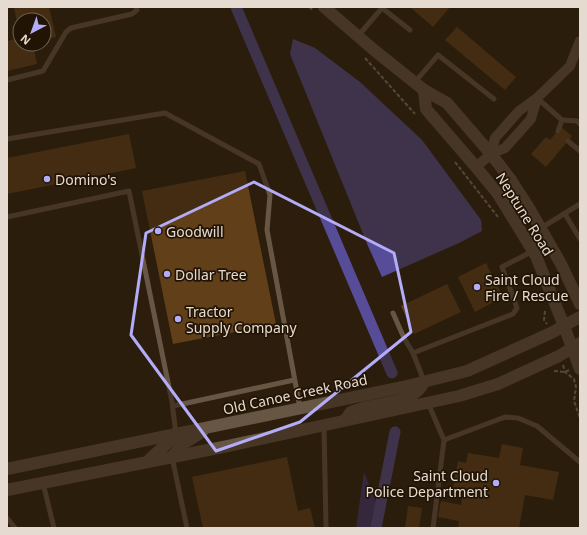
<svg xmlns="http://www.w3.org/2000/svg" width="587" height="535" viewBox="0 0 587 535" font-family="'Noto Sans',sans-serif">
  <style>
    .green { fill: #413776 }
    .water { fill: #574c98 }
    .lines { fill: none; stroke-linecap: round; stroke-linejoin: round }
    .canal { stroke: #574c98; stroke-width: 11 }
    .building { fill: #613f18 }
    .path { stroke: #887b6e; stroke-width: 2; stroke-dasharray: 4 2; stroke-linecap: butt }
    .lane { stroke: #685644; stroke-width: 5 }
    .street { stroke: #685644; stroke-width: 10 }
    .secondary { stroke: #685644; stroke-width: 12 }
    .marked { fill: none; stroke: #b3adf9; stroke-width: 3; stroke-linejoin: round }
    .poi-dot { fill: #b3adf9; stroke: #221404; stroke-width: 1.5 }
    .labels { text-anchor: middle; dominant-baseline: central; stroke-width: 3.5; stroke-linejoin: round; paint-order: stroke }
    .poi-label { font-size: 14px; fill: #e5dbd1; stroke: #221404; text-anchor: start }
    .street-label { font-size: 14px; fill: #e5dbd1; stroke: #221404 }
  </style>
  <rect width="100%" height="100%" fill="#2c1d0d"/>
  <path class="green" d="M 364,472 L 382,517 L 382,528 L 356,528 Z"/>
  <path class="water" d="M 293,39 L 315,48 L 360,82 L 422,140 L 481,220 L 482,231 L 459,243 L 382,277 L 368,246 L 290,54 Z"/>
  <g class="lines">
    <g class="canal">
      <path d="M 236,7 L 392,373"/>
      <path d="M 376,528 L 395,432"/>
    </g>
  </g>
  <g class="building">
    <path d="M 14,7 L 49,7 L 56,37 L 44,40 L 44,20 L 20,20 L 19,32 Z"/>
    <path d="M 410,7 L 450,7 L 433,27 Z"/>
    <path d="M 457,27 L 516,77 L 505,90 L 445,40 Z"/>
    <path d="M 20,38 L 20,44 L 33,44 L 37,64 L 7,71 L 7,41 Z"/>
    <path d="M 561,127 L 572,136 L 546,167 L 531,154 L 546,137 L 550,140 Z"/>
    <path d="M 129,134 L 136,168 L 7,194 L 7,158 Z"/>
    <path d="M 245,171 L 276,324 L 173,344 L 142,191 Z"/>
    <path d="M 486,263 L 503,297 L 475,312 L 458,277 Z"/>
    <path d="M 447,284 L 461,312 L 414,334 L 401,306 Z"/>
    <path d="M 502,444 L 523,448 L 520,465 L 559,472 L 553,500 L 525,495 L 519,528 L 458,528 L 459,521 L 438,517 L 441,501 L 461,505 L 463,490 L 453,488 L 458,461 L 466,463 L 468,453 L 499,458 Z"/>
    <path d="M 287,457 L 298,511 L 310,508 L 315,528 L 203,528 L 192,477 Z"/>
    <path d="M 408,506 L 422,508 L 419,528 L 405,528 Z"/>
  </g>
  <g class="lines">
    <g class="path">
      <path d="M 309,7 L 313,10"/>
      <path d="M 365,58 L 415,114"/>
      <path d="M 455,162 L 498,217"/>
      <path d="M 545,311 L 544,320 L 547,324"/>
      <path d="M 563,365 L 565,372 L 574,379 L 576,387 L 574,401 L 580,418"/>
      <path d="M 554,371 L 565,372 L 569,370"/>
    </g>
    <g class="lane">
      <path d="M 382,8 L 410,30"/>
      <path d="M 358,36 L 382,8 L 381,7"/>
      <path d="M 7,80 L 43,71 L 66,32 L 71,28 L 132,14 L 137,10 L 136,7"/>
      <path d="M 415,82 L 438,55 L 494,99"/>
      <path d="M 537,98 L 562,120 L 558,131"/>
      <path d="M 562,120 L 577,121 L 580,124"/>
      <path d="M 7,139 L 165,113 L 259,164 L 270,195 L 267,230 L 300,408"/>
      <path d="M 568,141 L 580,151"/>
      <path d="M 565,214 L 580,239"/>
      <path d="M 7,217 L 129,191 L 172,402 L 176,434"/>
      <path d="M 541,228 L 580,204"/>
      <path d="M 393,313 L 404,338 L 413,353"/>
      <path d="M 424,381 L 413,353 L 513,314 L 517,308 L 502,267 L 533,251"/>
      <path d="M 428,403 L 444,440 L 433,528"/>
      <path d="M 173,406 L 294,380"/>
      <path d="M 324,425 L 326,528"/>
      <path d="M 444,440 L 505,417 L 518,418 L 537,426 L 580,462"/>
      <path d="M 172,457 L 187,528"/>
      <path d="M 43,483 L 54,528"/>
      <path d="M 7,518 L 15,528"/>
    </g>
    <g class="street">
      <path d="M 491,154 L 495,138 L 519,111 L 537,98 L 570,66 L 580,41"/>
      <path d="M 476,167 L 491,154 L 505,148 L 531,119 L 537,98"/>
    </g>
    <g class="secondary">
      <path d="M 324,7 L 374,50 L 424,90 L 447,103 L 491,154 L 511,180 L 529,208 L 561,264 L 580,304"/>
      <path d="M 424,90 L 426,109 L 476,167 L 498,194 L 536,256 L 564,326 L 580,369"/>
      <path d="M 345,420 C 347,418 349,414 351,412 C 353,411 357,410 360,409 C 379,402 415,404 424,382"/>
      <path d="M 172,457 L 183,444 L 202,432"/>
      <path d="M 148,461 L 176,435"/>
      <path d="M 7,469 L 403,387 L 467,371 L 551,333 L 580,317"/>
      <path d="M 7,490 L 228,446 L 459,396 L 498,384 L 559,356 L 580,343"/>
    </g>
  </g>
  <path d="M0 0H587V535H0ZM 254,182 L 394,253 L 411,332 L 300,422 L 216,451 L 131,335 L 146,233 Z" fill="#2c1d0d" fill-opacity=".55" fill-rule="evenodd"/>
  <path class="marked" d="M 254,182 L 394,253 L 411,332 L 300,422 L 216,451 L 131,335 L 146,233 Z"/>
  <g class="poi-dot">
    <circle cx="47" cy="179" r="4"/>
    <circle cx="158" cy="231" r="4"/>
    <circle cx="167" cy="274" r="4"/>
    <circle cx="477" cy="287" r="4"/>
    <circle cx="178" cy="319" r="4"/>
    <circle cx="496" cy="483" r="4"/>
  </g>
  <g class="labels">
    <g class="poi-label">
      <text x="55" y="179">Domino's</text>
      <text x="166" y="231">Goodwill</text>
      <text x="175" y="274">Dollar Tree</text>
      <text x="485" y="279">Saint Cloud<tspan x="485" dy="16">Fire / Rescue</tspan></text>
      <text x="186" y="311">Tractor<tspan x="186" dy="16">Supply Company</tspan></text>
      <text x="488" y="475" text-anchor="end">Saint Cloud<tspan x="488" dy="16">Police Department</tspan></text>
    </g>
    <g class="street-label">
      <text transform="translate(525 214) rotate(58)">Neptune Road</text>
      <text transform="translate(295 394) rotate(-12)">Old Canoe Creek Road</text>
    </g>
  </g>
  <rect width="587" height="535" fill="none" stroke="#e5dbd1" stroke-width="16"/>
  <g transform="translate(32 32) rotate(221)"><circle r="19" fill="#221404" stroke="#706456"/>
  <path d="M0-3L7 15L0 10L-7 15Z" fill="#b3adf9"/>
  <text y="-6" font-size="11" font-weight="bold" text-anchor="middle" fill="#e5dbd1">N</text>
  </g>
</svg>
